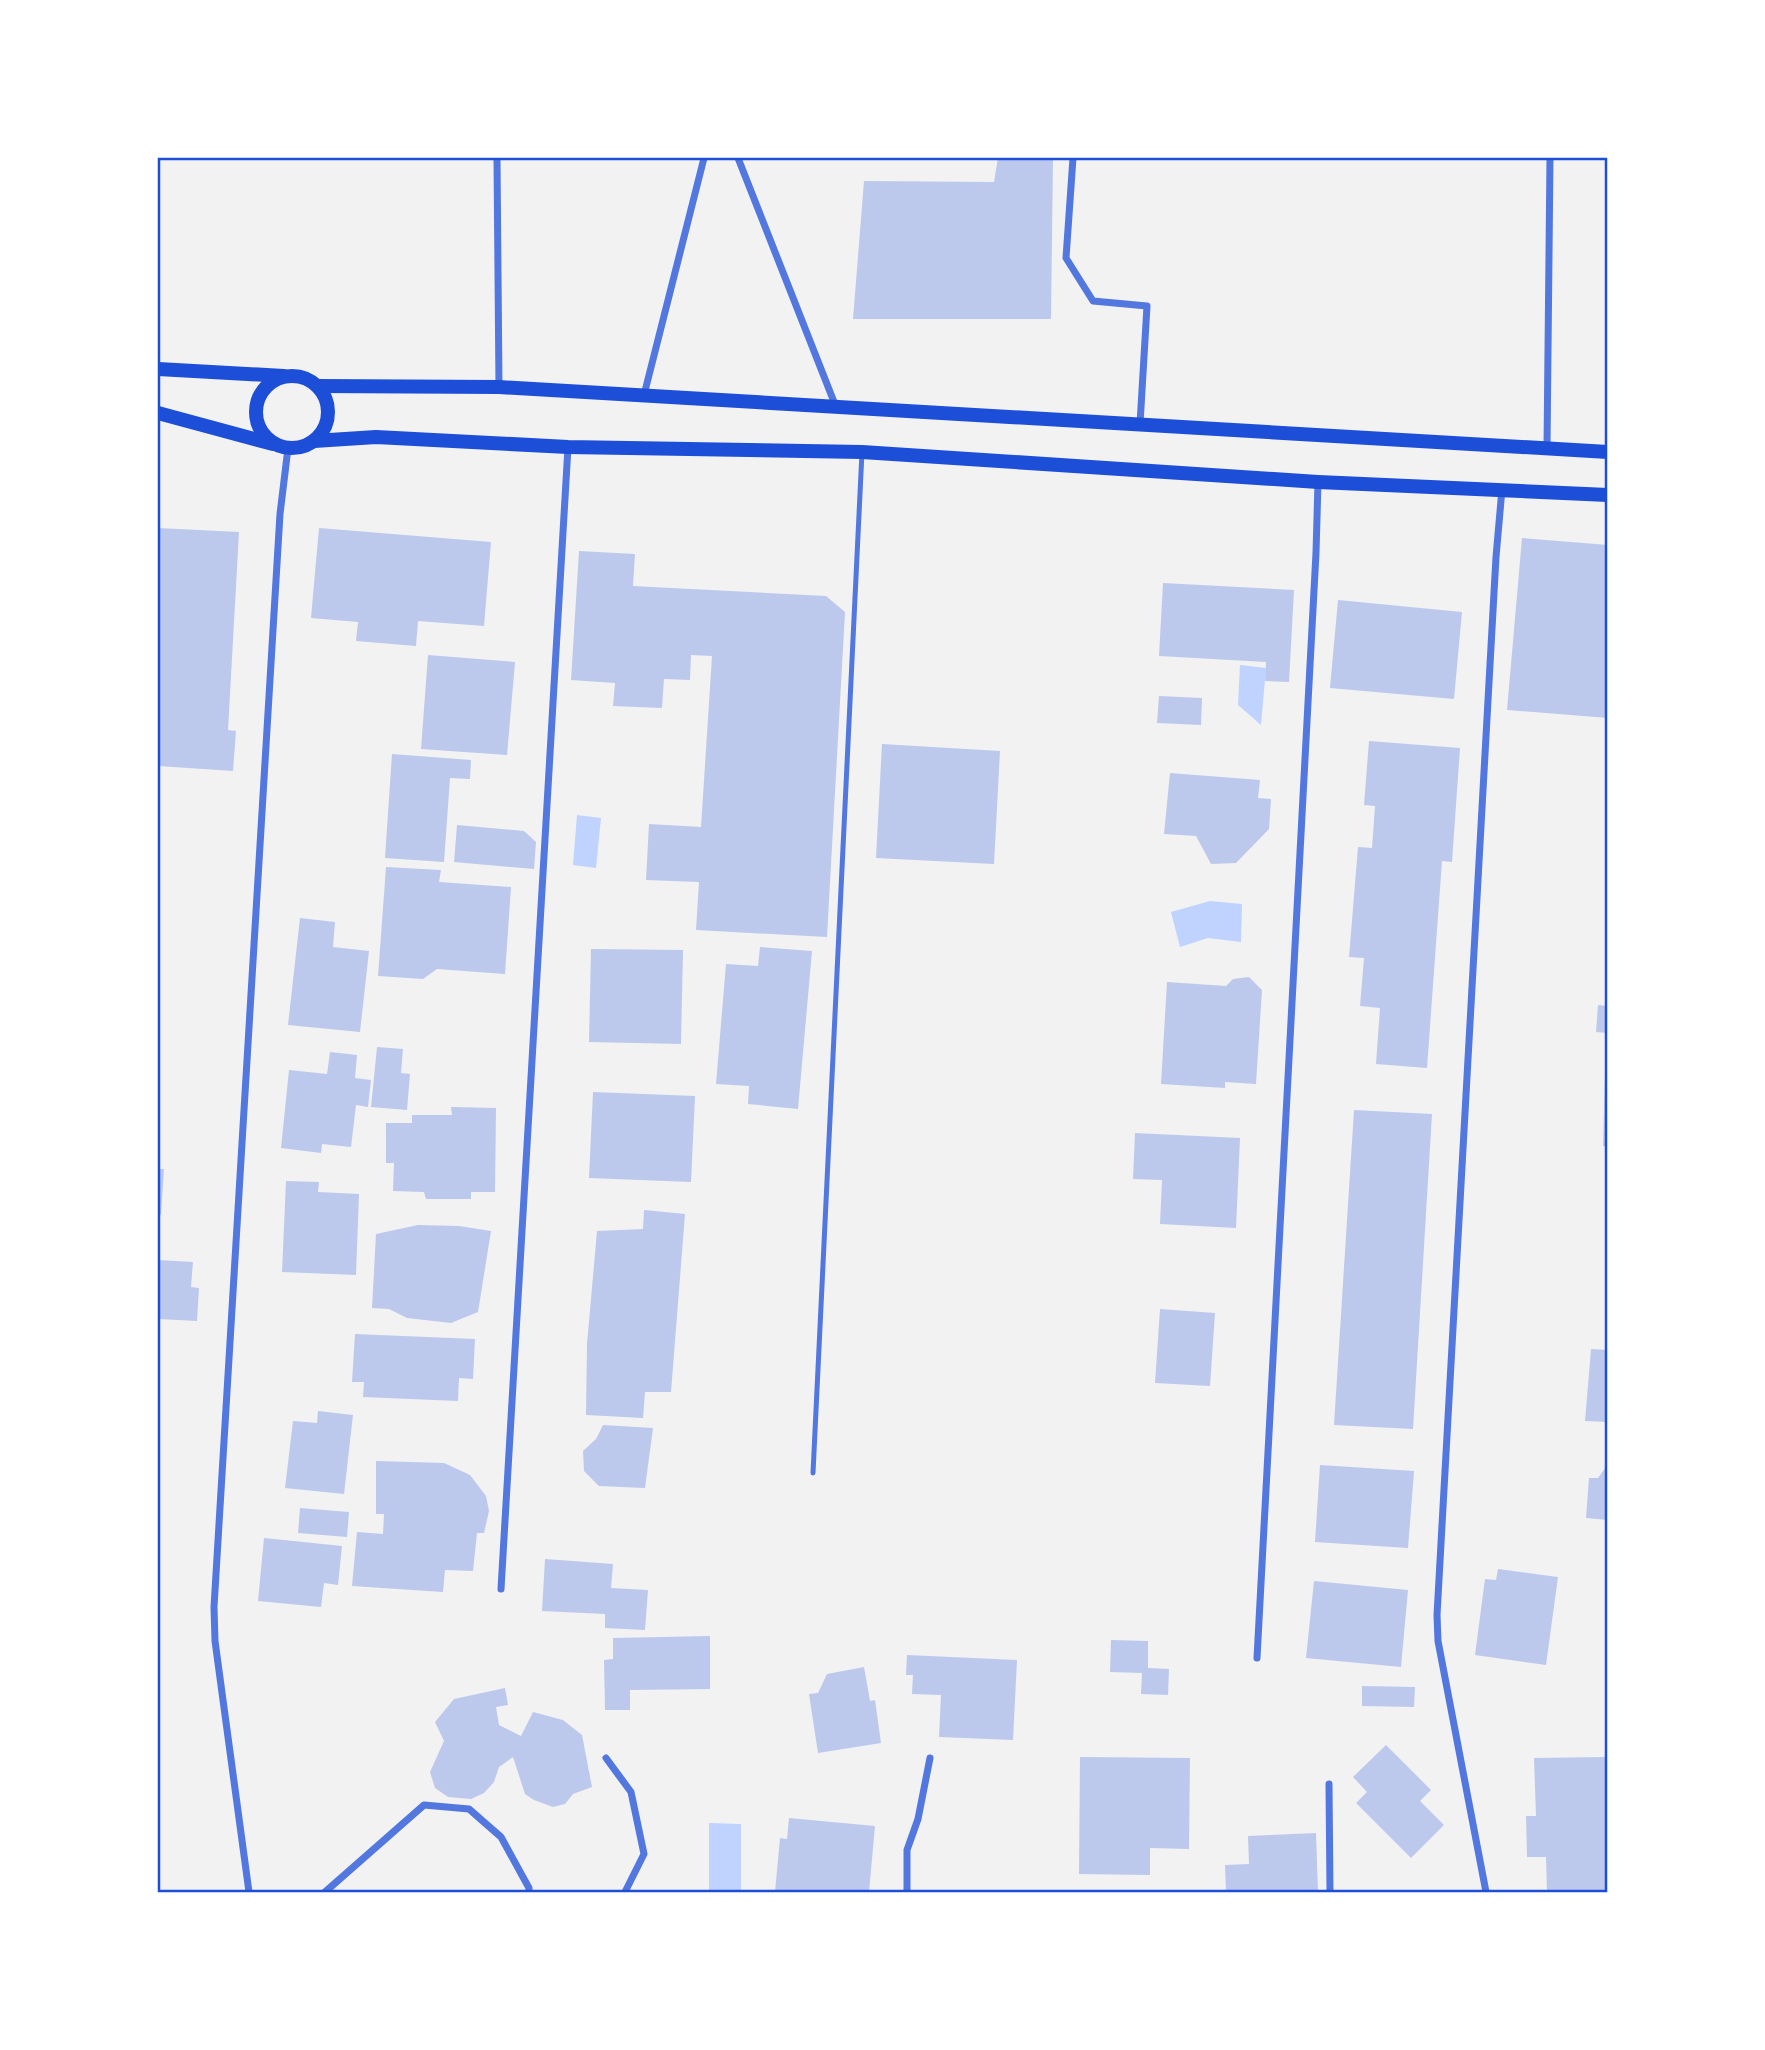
<svg xmlns="http://www.w3.org/2000/svg" width="1765" height="2050" viewBox="0 0 1765 2050" font-family="Rubik,sans-serif">
  <style>
    .water { fill: #bfd3fe }
    .building { fill: #bdc9ec }
    .lines { fill: none; stroke-linecap: round; stroke-linejoin: round }
    .service { stroke: #5277de; stroke-width: 5 }
    .minor { stroke: #5277de; stroke-width: 7 }
    .secondary { stroke: #1d4ed8; stroke-width: 14 }
    .neatline { fill: none; stroke: #1d4ed8; stroke-width: 2.5 }
  </style>
  <rect width="100%" height="100%" fill="#f2f2f2"/>
  <g class="water">
    <path d="M 1240,665 L 1266,668 L 1261,725 L 1238,705 Z"/>
    <path d="M 577,815 L 601,818 L 596,868 L 573,865 Z"/>
    <path d="M 1210,901 L 1242,904 L 1241,942 L 1208,938 L 1180,947 L 1171,912 Z"/>
    <path d="M 709,1823 L 741,1824 L 741,1891 L 709,1890 Z"/>
  </g>
  <g class="building">
    <path d="M 998,158 L 1053,158 L 1051,319 L 853,319 L 864,181 L 994,182 Z"/>
    <path d="M 158,528 L 239,532 L 228,730 L 236,731 L 233,771 L 158,766 Z"/>
    <path d="M 319,528 L 491,542 L 484,626 L 418,621 L 416,646 L 356,641 L 358,622 L 311,618 Z"/>
    <path d="M 1522,538 L 1608,545 L 1608,718 L 1507,710 Z"/>
    <path d="M 579,551 L 635,554 L 633,586 L 826,596 L 845,612 L 827,937 L 696,930 L 699,882 L 646,880 L 649,824 L 701,827 L 712,656 L 691,655 L 690,680 L 664,679 L 662,708 L 613,706 L 615,683 L 571,680 Z"/>
    <path d="M 1163,583 L 1294,590 L 1289,682 L 1265,681 L 1266,662 L 1159,656 Z"/>
    <path d="M 1338,600 L 1462,612 L 1454,699 L 1330,688 Z"/>
    <path d="M 428,655 L 515,662 L 507,755 L 421,749 Z"/>
    <path d="M 1159,696 L 1202,698 L 1201,725 L 1157,723 Z"/>
    <path d="M 1369,741 L 1460,748 L 1452,862 L 1442,861 L 1427,1068 L 1376,1064 L 1380,1008 L 1360,1006 L 1364,958 L 1349,957 L 1358,847 L 1372,848 L 1375,806 L 1364,805 Z"/>
    <path d="M 882,744 L 1000,751 L 994,864 L 876,858 Z"/>
    <path d="M 392,754 L 471,760 L 470,779 L 450,778 L 444,862 L 385,858 Z"/>
    <path d="M 1170,773 L 1260,780 L 1258,798 L 1271,799 L 1269,829 L 1236,863 L 1211,864 L 1196,836 L 1164,834 Z"/>
    <path d="M 457,825 L 524,831 L 536,842 L 534,869 L 454,862 Z"/>
    <path d="M 386,867 L 441,870 L 439,882 L 511,887 L 505,974 L 437,969 L 423,979 L 378,976 Z"/>
    <path d="M 300,918 L 335,922 L 333,947 L 369,951 L 360,1032 L 288,1025 Z"/>
    <path d="M 760,947 L 812,951 L 798,1109 L 748,1104 L 749,1086 L 716,1084 L 726,964 L 758,966 Z"/>
    <path d="M 591,949 L 683,950 L 681,1044 L 589,1042 Z"/>
    <path d="M 1249,977 L 1262,990 L 1256,1084 L 1225,1082 L 1225,1088 L 1161,1084 L 1167,982 L 1226,986 L 1233,979 Z"/>
    <path d="M 1598,1005 L 1608,1006 L 1608,1033 L 1596,1032 Z"/>
    <path d="M 377,1047 L 403,1049 L 401,1073 L 410,1074 L 407,1110 L 371,1107 Z"/>
    <path d="M 330,1052 L 357,1055 L 355,1078 L 371,1080 L 368,1107 L 356,1105 L 351,1147 L 322,1144 L 321,1153 L 281,1148 L 289,1070 L 327,1074 Z"/>
    <path d="M 1605,1077 L 1608,1077 L 1608,1147 L 1603,1146 Z"/>
    <path d="M 593,1092 L 695,1096 L 691,1182 L 589,1178 Z"/>
    <path d="M 451,1107 L 496,1108 L 495,1192 L 471,1192 L 471,1199 L 426,1199 L 424,1192 L 393,1191 L 394,1163 L 386,1163 L 386,1123 L 412,1123 L 412,1115 L 452,1115 Z"/>
    <path d="M 1354,1110 L 1432,1114 L 1413,1429 L 1334,1425 Z"/>
    <path d="M 1135,1133 L 1240,1138 L 1236,1228 L 1160,1224 L 1162,1180 L 1133,1179 Z"/>
    <path d="M 158,1169 L 164,1169 L 161,1215 L 158,1214 Z"/>
    <path d="M 286,1181 L 319,1182 L 318,1192 L 359,1194 L 356,1275 L 282,1272 Z"/>
    <path d="M 644,1210 L 685,1214 L 671,1392 L 645,1392 L 643,1418 L 586,1415 L 587,1344 L 597,1231 L 643,1229 Z"/>
    <path d="M 418,1225 L 459,1226 L 491,1231 L 478,1312 L 451,1323 L 407,1318 L 389,1309 L 372,1308 L 376,1234 Z"/>
    <path d="M 158,1260 L 193,1262 L 191,1287 L 199,1288 L 197,1321 L 158,1319 Z"/>
    <path d="M 1160,1309 L 1215,1313 L 1210,1386 L 1155,1383 Z"/>
    <path d="M 355,1334 L 475,1339 L 473,1379 L 459,1378 L 458,1401 L 363,1397 L 364,1382 L 352,1382 Z"/>
    <path d="M 1591,1349 L 1608,1350 L 1608,1422 L 1585,1421 Z"/>
    <path d="M 318,1411 L 353,1415 L 344,1494 L 285,1488 L 293,1421 L 317,1423 Z"/>
    <path d="M 603,1425 L 653,1428 L 645,1488 L 599,1486 L 584,1471 L 583,1451 L 596,1439 Z"/>
    <path d="M 376,1461 L 444,1463 L 470,1475 L 486,1496 L 489,1511 L 484,1533 L 477,1533 L 473,1571 L 445,1570 L 443,1592 L 352,1586 L 357,1532 L 383,1534 L 384,1514 L 376,1514 Z"/>
    <path d="M 1608,1464 L 1608,1520 L 1586,1518 L 1589,1478 L 1598,1478 Z"/>
    <path d="M 1320,1465 L 1414,1471 L 1408,1548 L 1315,1542 Z"/>
    <path d="M 300,1508 L 349,1512 L 347,1537 L 298,1533 Z"/>
    <path d="M 264,1538 L 342,1546 L 338,1585 L 324,1583 L 321,1607 L 258,1601 Z"/>
    <path d="M 545,1559 L 613,1564 L 611,1588 L 648,1590 L 645,1630 L 605,1628 L 605,1614 L 542,1611 Z"/>
    <path d="M 1498,1569 L 1558,1577 L 1546,1665 L 1475,1655 L 1485,1579 L 1496,1580 Z"/>
    <path d="M 1314,1581 L 1408,1590 L 1401,1667 L 1306,1658 Z"/>
    <path d="M 710,1636 L 710,1689 L 630,1690 L 630,1710 L 605,1710 L 604,1660 L 613,1659 L 613,1638 Z"/>
    <path d="M 1111,1640 L 1148,1641 L 1148,1668 L 1169,1669 L 1168,1695 L 1141,1694 L 1142,1673 L 1110,1672 Z"/>
    <path d="M 907,1655 L 1017,1660 L 1013,1740 L 939,1737 L 941,1695 L 912,1694 L 913,1675 L 906,1675 Z"/>
    <path d="M 864,1667 L 870,1701 L 875,1700 L 881,1743 L 818,1753 L 809,1694 L 818,1693 L 827,1674 Z"/>
    <path d="M 1362,1686 L 1415,1687 L 1414,1707 L 1362,1706 Z"/>
    <path d="M 505,1688 L 508,1705 L 496,1707 L 499,1725 L 521,1736 L 533,1712 L 563,1720 L 582,1735 L 592,1787 L 573,1794 L 565,1804 L 553,1807 L 534,1800 L 525,1794 L 513,1757 L 499,1767 L 494,1782 L 484,1793 L 471,1799 L 448,1797 L 435,1788 L 430,1772 L 444,1741 L 435,1722 L 454,1699 Z"/>
    <path d="M 1386,1745 L 1431,1790 L 1420,1801 L 1444,1825 L 1411,1858 L 1356,1803 L 1367,1792 L 1353,1777 Z"/>
    <path d="M 1080,1757 L 1190,1758 L 1189,1849 L 1150,1848 L 1150,1875 L 1079,1874 Z"/>
    <path d="M 1608,1757 L 1608,1892 L 1547,1892 L 1546,1857 L 1527,1857 L 1526,1816 L 1536,1816 L 1534,1758 Z"/>
    <path d="M 789,1818 L 875,1826 L 869,1892 L 775,1892 L 780,1838 L 787,1839 Z"/>
    <path d="M 1316,1833 L 1318,1892 L 1226,1892 L 1225,1865 L 1249,1864 L 1248,1836 Z"/>
  </g>
  <g class="lines">
    <path class="service" d="M 813,1473 L 862,452"/>
    <g class="minor">
      <path d="M 497,158 L 499,387"/>
      <path d="M 738,158 L 836,407"/>
      <path d="M 1073,158 L 1066,258 L 1093,301 L 1147,306 L 1140,424"/>
      <path d="M 644,395 L 704,158"/>
      <path d="M 1547,448 L 1550,158"/>
      <path d="M 501,1589 L 568,447"/>
      <path d="M 1257,1658 L 1316,553 L 1318,482"/>
      <path d="M 606,1758 L 631,1792 L 644,1854 L 625,1892"/>
      <path d="M 1329,1784 L 1330,1892"/>
      <path d="M 249,1892 L 215,1641 L 214,1607 L 280,514 L 288,448"/>
      <path d="M 325,1892 L 424,1805 L 469,1809 L 501,1837 L 529,1888 L 529,1892"/>
      <path d="M 907,1892 L 907,1850 L 918,1819 L 930,1758"/>
      <path d="M 1486,1892 L 1438,1641 L 1437,1615 L 1496,557 L 1502,489"/>
    </g>
    <g class="secondary">
      <path d="M 158,369 L 284,376"/>
      <circle cx="292" cy="412" r="36"/>
      <path d="M 318,386 L 499,387 L 1608,452"/>
      <path d="M 158,413 L 273,444"/>
      <path d="M 314,441 L 376,437 L 568,447 L 862,452 L 1318,482 L 1608,495"/>
    </g>
  </g>
  <rect width="1765" height="2050" fill="none" stroke="#ffffff" stroke-width="318"/>
  <rect x="159" y="159" width="1447" height="1732" class="neatline"/>
</svg>
